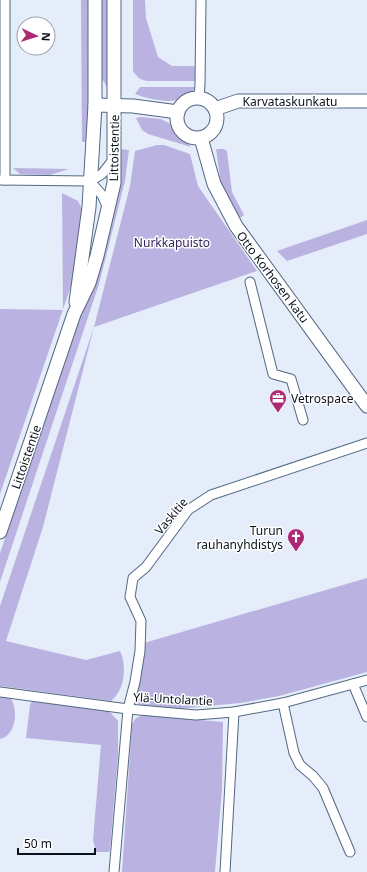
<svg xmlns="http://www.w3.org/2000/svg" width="367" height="872" viewBox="0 0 367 872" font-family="'Noto Sans',sans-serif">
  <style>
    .green { fill: #bab3e1 }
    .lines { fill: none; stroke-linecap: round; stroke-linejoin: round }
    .street-casing { stroke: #536881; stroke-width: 11 }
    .secondary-casing { stroke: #536881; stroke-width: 15 }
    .street { stroke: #fff; stroke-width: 9 }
    .secondary { stroke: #fff; stroke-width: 13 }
    .labels { text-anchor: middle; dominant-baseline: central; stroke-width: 3; stroke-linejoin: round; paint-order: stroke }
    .street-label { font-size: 12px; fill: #09111b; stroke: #fff }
    .park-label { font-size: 12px; fill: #32235b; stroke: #fff }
    .poi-label { font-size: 12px; fill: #09111b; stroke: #fff; text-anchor: start }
  </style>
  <rect width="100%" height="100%" fill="#e4edf9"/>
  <g class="green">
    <path d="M 81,0 L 89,0 L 88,142 L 82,142 Z"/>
    <path d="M 101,0 L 108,0 L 107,87 L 101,77 Z"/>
    <path d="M 133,0 L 145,0 L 146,18 L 158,57 L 172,66 L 193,66 L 196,68 L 195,81 L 147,81 C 140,80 137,77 133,71 Z"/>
    <path d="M 140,87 L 195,87 C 186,109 151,100 135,94 Z"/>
    <path d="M 141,117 L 161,119 L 169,123 L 191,147 L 148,134 L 142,130 L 136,118 Z"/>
    <path d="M 157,145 L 164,145 L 190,154 L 198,186 L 257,271 L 94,327 L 43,527 L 6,641 L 86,660 L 120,651 C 127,666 125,690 111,701 L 0,686 L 0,606 L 94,327 L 130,186 L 135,151 Z"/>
    <path d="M 121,149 L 129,150 L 125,181 L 99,284 L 0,582 L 0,553 L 76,331 L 107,230 L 115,194 Z"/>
    <path d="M 216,149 L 224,149 L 227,151 L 232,192 L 244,215 L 240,218 L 238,217 L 221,184 Z"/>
    <path d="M 13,168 L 69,169 L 50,175 L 20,174 Z"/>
    <path d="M 62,193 L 78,201 L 83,211 L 83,238 L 72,283 L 0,494 L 0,309 L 63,310 Z"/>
    <path d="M 367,220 L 367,234 L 287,261 L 277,251 Z"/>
    <path d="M 367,578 L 367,672 L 279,696 L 240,703 L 177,709 L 143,706 L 134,701 L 144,643 Z"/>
    <path d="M 0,696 L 11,699 C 19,712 15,736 0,739 Z"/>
    <path d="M 32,701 L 109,711 L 118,721 L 118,756 L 110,849 L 109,852 L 96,852 L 93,840 L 101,745 L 26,738 L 30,705 Z"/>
    <path d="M 143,715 L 223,722 L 222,789 L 215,872 L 122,872 L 132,724 L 136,718 Z"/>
  </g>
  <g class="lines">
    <g class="street-casing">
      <g id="street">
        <path d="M 5,0 L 5,180"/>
        <path d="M 199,98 L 200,84 L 201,0"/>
        <path d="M 0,180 L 90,181 L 102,174 L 113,160"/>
        <path d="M 90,181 L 102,195 L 108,208"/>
        <path d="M 250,282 L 273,374 L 291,379 L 303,420"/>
        <path d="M 353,684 L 367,717"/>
        <path d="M 0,692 L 128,709 L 196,715 L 234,712 L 283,703 L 367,680"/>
        <path d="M 283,703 L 294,753 L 300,765 L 313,776 L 323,788 L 350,852"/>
        <path d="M 114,872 L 128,709 L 135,682 L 140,651 L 141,621 L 130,597 L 133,578 L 146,567 L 188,510 L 211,495 L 367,443"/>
        <path d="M 225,872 L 234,712"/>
      </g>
    </g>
    <g class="secondary-casing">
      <g id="secondary">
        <circle cx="197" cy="118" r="20"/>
        <path d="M 95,105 L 133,106 L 178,112"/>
        <path d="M 215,109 L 238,101 L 367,101"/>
        <path d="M 201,138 L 214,184 L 236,226 L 367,406"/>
        <path d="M 76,302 L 89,207 L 95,105 L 95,0"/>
        <path d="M 0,532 L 74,314 L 89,283 L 97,256 L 114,183 L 114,0"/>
      </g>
    </g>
    <use href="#street" class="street"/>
    <use href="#secondary" class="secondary"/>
  </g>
  <defs>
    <g id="office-pin" transform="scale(0.9)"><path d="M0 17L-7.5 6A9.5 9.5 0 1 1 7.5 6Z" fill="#ac2974" stroke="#fff"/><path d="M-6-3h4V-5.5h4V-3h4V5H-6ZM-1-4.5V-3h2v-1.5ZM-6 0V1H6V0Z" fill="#fff"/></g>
    <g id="church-pin" transform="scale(0.9)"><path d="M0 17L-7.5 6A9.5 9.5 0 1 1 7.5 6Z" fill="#ac2974" stroke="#fff"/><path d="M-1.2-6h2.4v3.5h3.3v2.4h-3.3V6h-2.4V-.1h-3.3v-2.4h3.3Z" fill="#fff"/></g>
  </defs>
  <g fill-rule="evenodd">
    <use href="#office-pin" x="278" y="398"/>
    <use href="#church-pin" x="296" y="537"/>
  </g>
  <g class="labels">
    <g class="street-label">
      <text x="290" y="101">Karvataskunkatu</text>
      <text transform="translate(114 148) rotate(-89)">Littoistentie</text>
      <text transform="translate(273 277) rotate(53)">Otto Korhosen katu</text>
      <text transform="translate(26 457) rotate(-71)">Littoistentie</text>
      <text transform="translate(171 516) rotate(-50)">Vaskitie</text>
      <text transform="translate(173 699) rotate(3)">Ylä-Untolantie</text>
    </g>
    <g class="park-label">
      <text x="172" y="242">Nurkkapuisto</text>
    </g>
    <g class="poi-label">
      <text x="291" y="398">Vetrospace</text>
      <text x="283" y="530" text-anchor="end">Turun<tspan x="283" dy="14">rauhanyhdistys</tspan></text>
    </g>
  </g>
  <g transform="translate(36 36) rotate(94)"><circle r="19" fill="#ffffff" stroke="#9da0a4"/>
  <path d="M0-3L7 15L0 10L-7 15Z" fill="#ac2974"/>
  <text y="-6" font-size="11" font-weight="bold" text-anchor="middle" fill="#09111b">N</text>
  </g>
  <path d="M18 848v6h77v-6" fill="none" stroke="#09111b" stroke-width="2"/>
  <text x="24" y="848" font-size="12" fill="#09111b" stroke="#ffffff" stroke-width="3" paint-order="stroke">50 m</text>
</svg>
